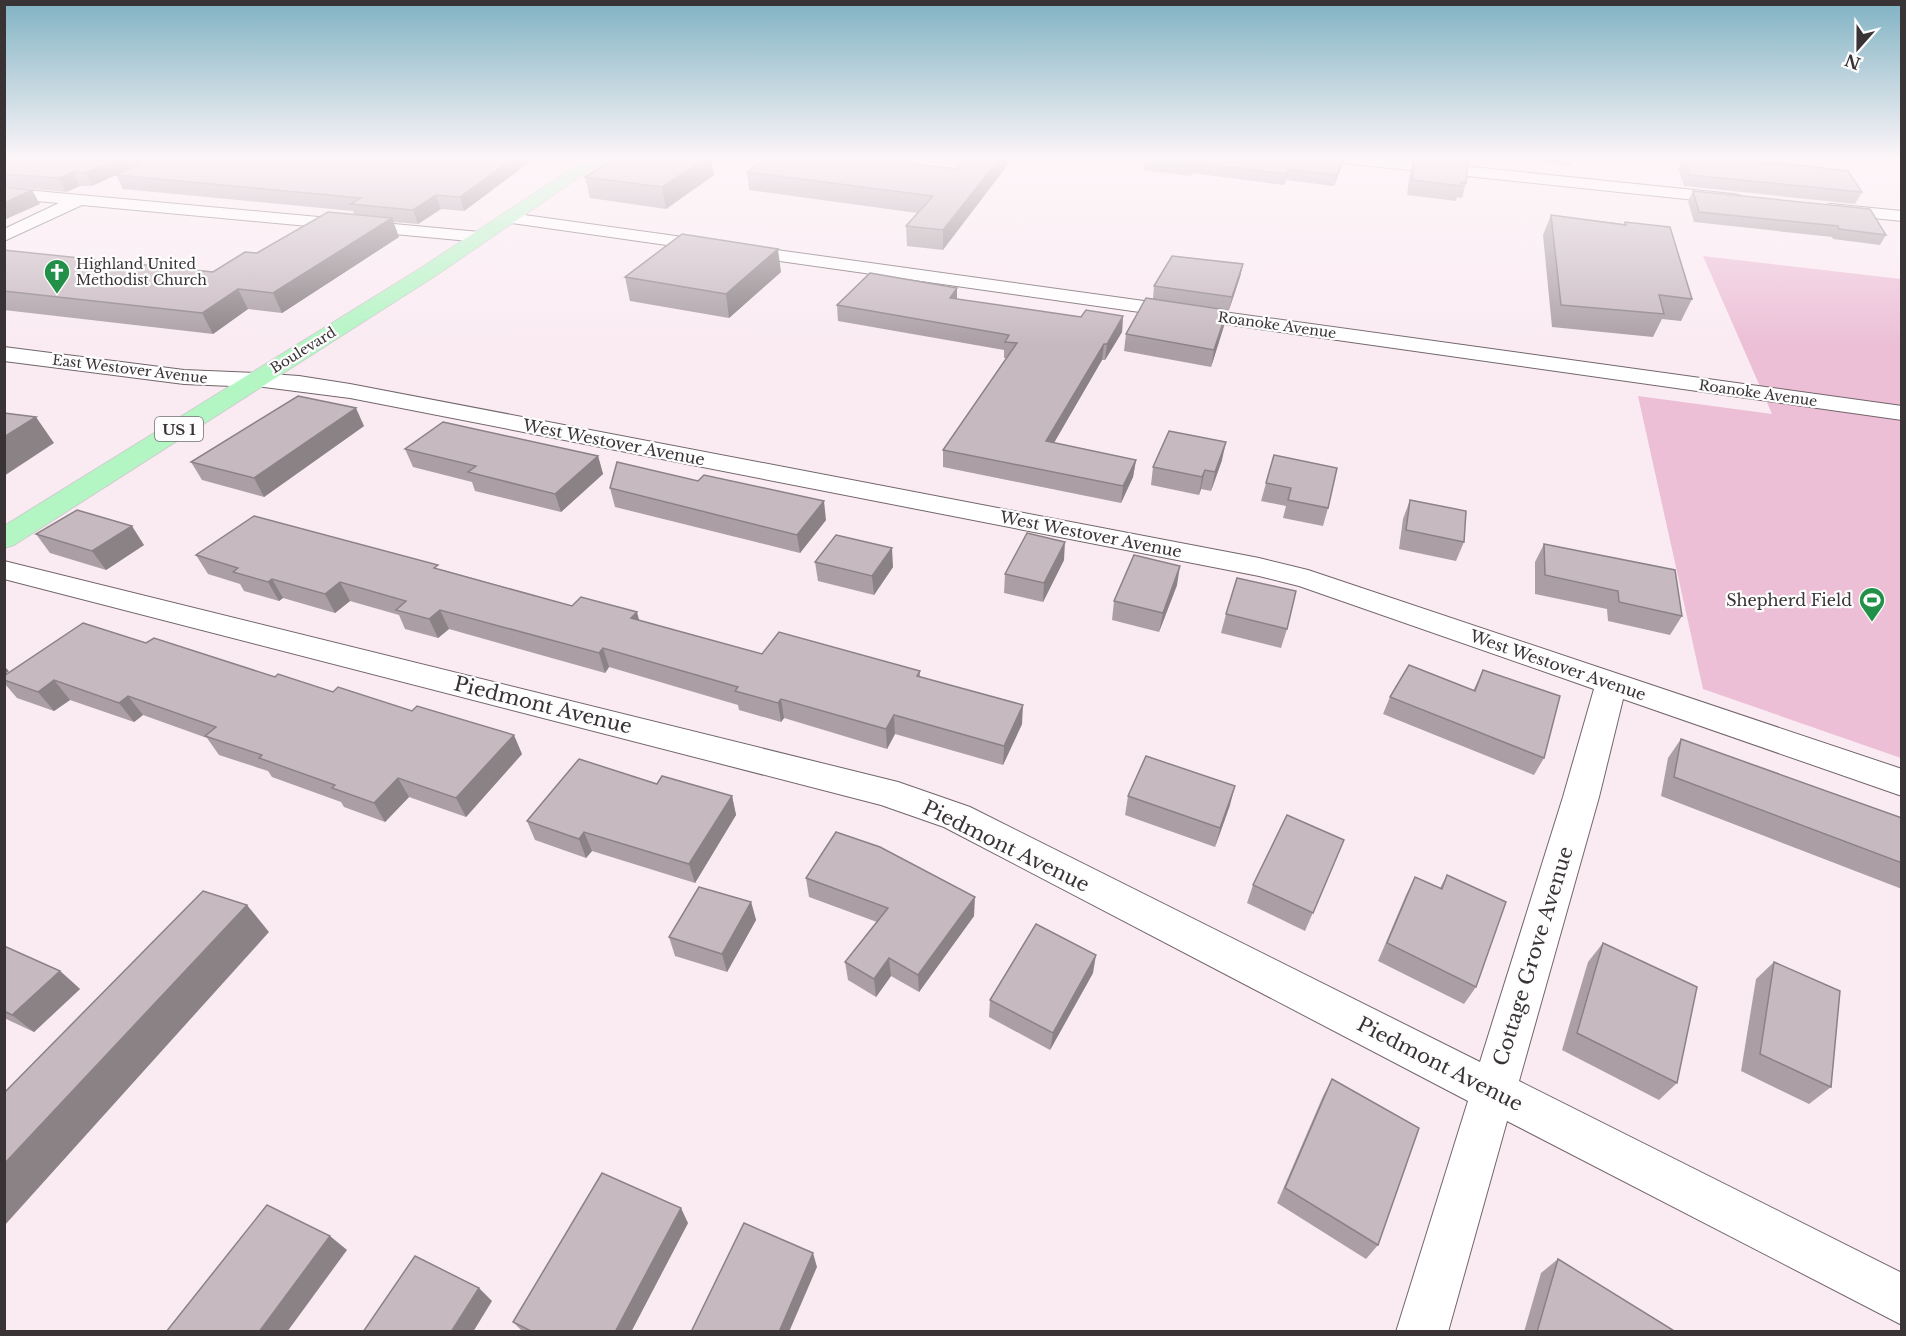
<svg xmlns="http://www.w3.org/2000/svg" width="1906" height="1336" viewBox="0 0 1906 1336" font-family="'Libre Baskerville',serif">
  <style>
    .green { fill: #ecbfd6 }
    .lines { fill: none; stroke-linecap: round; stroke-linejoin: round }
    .minor-casing { stroke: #72656b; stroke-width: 2 }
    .secondary-casing { stroke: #72656b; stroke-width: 2 }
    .primary-casing { stroke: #cfcecf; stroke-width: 2 }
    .minor { fill: #fff; fill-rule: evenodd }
    .secondary { fill: #fff; fill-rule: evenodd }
    .primary { fill: #b3f5c3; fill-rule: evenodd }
    .wall { fill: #ab9fa5 }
    .shaded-wall { fill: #8b8286 }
    .building { fill: #c7b9c0; stroke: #8b8286; stroke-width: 1.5 }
    .labels { text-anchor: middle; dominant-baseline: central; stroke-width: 4.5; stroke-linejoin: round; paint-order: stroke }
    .far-poi-label { font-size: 14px; fill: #393336; stroke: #fdfdfd; text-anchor: start }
    .far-street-label { font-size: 14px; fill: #393336; stroke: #fdfdfd }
    .shield { fill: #fdfdfd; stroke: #747072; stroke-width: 1.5 }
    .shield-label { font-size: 15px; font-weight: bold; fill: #393336 }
    .street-label { font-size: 16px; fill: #393336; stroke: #fdfdfd }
    .poi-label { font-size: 16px; fill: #393336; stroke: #fdfdfd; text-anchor: end }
    .near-street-label { font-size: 20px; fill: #393336; stroke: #fdfdfd }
  </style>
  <rect width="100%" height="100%" fill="#faebf2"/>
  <path class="green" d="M 1703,256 L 1901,279 L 1901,758 L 1703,689 L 1638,396 L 1772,414 Z"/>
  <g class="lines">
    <g class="minor-casing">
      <g id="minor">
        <path d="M 1335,158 L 1385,158 L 1733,194 L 1739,195 L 1742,199 L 1739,203 L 1733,204 L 1343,163 Z"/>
        <path d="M 4,188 L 480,232 L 486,233 L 489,237 L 486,241 L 480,242 L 82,205 L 4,241 L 4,229 L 59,203 L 4,198 Z"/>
        <path d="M 1831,204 L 1902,211 L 1902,221 L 1825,213 L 1822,209 L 1825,205 Z"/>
        <path d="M 510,213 L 1902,406 L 1902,420 L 504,222 L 501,218 L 504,214 Z"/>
        <path d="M 256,373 L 299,376 L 350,384 L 1259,558 L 1308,570 L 1902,769 L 1902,796 L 1623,699 L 1599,797 L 1519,1081 L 1902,1273 L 1902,1325 L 1507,1121 L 1448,1332 L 1396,1332 L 1468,1101 L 944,827 L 881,805 L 4,579 L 4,561 L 898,782 L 970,807 L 1480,1062 L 1563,797 L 1594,689 L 1299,586 L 1259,576 L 350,398 L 248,385 L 245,380 L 248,375 Z"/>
      </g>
    </g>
    <g class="secondary-casing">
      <path id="secondary" d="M 4,347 L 184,370 L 256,373 L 264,375 L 268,380 L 264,385 L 256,387 L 184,384 L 4,361 Z"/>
    </g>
    <g class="primary-casing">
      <path id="primary" d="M 588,158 L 607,158 L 435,276 L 14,545 L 4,548 L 4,526 L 421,268 Z"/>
    </g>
    <use href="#minor" class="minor"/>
    <use href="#secondary" class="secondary"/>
    <use href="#primary" class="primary"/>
  </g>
  <g class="wall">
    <path d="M 4,158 L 152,158 L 92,186 L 80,186 L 66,192 L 4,186 Z"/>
    <path d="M 154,158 L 535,158 L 464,211 L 441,209 L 418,224 L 393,222 L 399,237 L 282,313 L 248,309 L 213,334 L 4,310 L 4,250 L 213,272 L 354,214 L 353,211 L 123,189 L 116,175 Z"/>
    <path d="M 616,158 L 711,158 L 714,175 L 666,209 L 590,198 L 585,177 Z"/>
    <path d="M 1411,158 L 1467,158 L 1465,163 L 1466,183 L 1462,198 L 1457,197 L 1456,201 L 1407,195 L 1410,172 L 1414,159 Z"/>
    <path d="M 1539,158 L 1573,158 L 1573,159 L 1570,166 L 1539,162 Z"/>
    <path d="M 1683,158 L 1771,164 L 1772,162 L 1862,192 L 1855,204 L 1684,186 L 1678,168 Z"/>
    <path d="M 1145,159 L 1342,165 L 1334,186 L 1286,180 L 1284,185 L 1192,173 L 1191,176 L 1143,170 Z"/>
    <path d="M 956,169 L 943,250 L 907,246 L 906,226 L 917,213 L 749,190 L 747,172 Z"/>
    <path d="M 1693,191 L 1886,235 L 1880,245 L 1833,239 L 1832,237 L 1694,222 L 1688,201 Z"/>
    <path d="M 1551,215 L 1624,224 L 1625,222 L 1692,299 L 1681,321 L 1662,319 L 1653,337 L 1552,327 L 1543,235 Z"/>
    <path d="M 1243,264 L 1240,277 L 1229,310 L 1227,310 L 1224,326 L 1211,367 L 1124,351 L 1126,334 L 1153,299 L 1154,286 Z"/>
    <path d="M 781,272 L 729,318 L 630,301 L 625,277 Z"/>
    <path d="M 957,288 L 957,299 L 1081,317 L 1123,316 L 1122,332 L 1105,360 L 1102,360 L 1054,443 L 1136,460 L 1133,477 L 1121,503 L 943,467 L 943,450 L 1007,358 L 1004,358 L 1004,350 L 838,321 L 837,305 Z"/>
    <path d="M 364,426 L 264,497 L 202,480 L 191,462 Z"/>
    <path d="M 405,449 L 598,456 L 603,474 L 561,512 L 475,491 L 472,482 L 413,467 Z"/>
    <path d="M 1274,455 L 1328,508 L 1323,526 L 1283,518 L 1286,506 L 1261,501 Z"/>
    <path d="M 1222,460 L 1211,491 L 1201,489 L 1199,495 L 1151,485 L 1153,467 Z"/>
    <path d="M 698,481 L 826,520 L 800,553 L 615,507 L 610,488 Z"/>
    <path d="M 1410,500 L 1464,542 L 1456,561 L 1399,549 L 1403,519 Z"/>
    <path d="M 36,534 L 144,545 L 106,570 L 50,553 Z"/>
    <path d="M 1544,544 L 1682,616 L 1670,635 L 1608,621 L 1607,609 L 1535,594 L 1535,562 Z"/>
    <path d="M 196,555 L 440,569 L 572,606 L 639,620 L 762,654 L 920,671 L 920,677 L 1022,724 L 1003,765 L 895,734 L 887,749 L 784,718 L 781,722 L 739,710 L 738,705 L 609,667 L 605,673 L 449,629 L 438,638 L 405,629 L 399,615 L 350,601 L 335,613 L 283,598 L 279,601 L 244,591 L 240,584 L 208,574 Z"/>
    <path d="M 1064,560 L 1043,602 L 1004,593 L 1005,574 Z"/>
    <path d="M 815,562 L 893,567 L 874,595 L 818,581 Z"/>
    <path d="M 1177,585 L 1159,632 L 1112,620 L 1114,601 Z"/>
    <path d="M 1226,614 L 1287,629 L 1281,648 L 1221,633 Z"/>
    <path d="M 146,643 L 275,677 L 522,754 L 466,817 L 409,797 L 385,822 L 344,807 L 341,802 L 272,777 L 268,771 L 219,755 L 207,738 L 143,715 L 134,722 L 70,700 L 54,711 L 17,698 L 4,683 L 4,676 Z"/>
    <path d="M 1483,670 L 1544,758 L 1534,775 L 1383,714 L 1390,697 L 1473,691 Z"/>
    <path d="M 1681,739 L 1902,818 L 1902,889 L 1661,796 L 1668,758 Z"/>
    <path d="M 657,784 L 732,796 L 736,815 L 695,883 L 592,851 L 586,858 L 535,840 L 527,821 Z"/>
    <path d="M 1128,796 L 1230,805 L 1215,847 L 1125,815 Z"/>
    <path d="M 1344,840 L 1305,931 L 1247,903 L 1253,885 Z"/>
    <path d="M 1447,875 L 1476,987 L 1464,1004 L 1378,961 L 1406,895 L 1415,877 L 1440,888 Z"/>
    <path d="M 806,878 L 974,916 L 919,992 L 891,976 L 876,997 L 848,980 L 845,962 L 877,922 L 809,897 Z"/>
    <path d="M 751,902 L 756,920 L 727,972 L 675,956 L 669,937 Z"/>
    <path d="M 1603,943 L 1677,1083 L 1659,1100 L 1562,1050 L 1588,962 Z"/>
    <path d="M 4,946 L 60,971 L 80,989 L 34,1032 L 4,1018 Z"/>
    <path d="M 1774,962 L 1831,1087 L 1809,1104 L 1741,1071 L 1756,979 Z"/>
    <path d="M 1093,973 L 1050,1050 L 989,1017 L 990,1000 Z"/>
    <path d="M 1332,1079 L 1378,1245 L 1366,1259 L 1277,1203 L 1323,1096 Z"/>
    <path d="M 688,1223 L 631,1332 L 523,1332 L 513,1322 Z"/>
    <path d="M 1558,1259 L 1676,1332 L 1524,1332 L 1541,1273 Z"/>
  </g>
  <g class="shaded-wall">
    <path d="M 118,158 L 152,158 L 92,186 L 85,173 Z"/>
    <path d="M 514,158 L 535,158 L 464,211 L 460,197 Z"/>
    <path d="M 705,158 L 711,158 L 714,175 L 666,209 L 662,187 Z"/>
    <path d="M 1000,158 L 1013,158 L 943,250 L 943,230 Z"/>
    <path d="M 1343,158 L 1342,165 L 1334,186 L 1337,175 Z"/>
    <path d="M 1194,163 L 1192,173 L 1191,176 L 1192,165 Z"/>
    <path d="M 73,172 L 80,186 L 66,192 L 58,178 Z"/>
    <path d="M 32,190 L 40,204 L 4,220 L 4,203 Z"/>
    <path d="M 436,195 L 441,209 L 418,224 L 413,210 Z"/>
    <path d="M 392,218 L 399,237 L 282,313 L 273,293 Z"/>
    <path d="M 778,249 L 781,272 L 729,318 L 726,294 Z"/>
    <path d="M 1243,264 L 1240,277 L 1229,310 L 1232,297 Z"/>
    <path d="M 957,288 L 957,303 L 950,298 Z"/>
    <path d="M 238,289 L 248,309 L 213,334 L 202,313 Z"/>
    <path d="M 1227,310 L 1224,326 L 1211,367 L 1214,350 Z"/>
    <path d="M 1123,316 L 1122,332 L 1105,360 L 1107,344 Z"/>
    <path d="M 1104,344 L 1102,360 L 1045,458 L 1046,441 Z"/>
    <path d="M 356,408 L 364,426 L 264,497 L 254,478 Z"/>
    <path d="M 36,417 L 54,443 L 4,476 L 4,437 Z"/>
    <path d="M 1226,442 L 1222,460 L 1211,491 L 1215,472 Z"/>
    <path d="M 598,456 L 603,474 L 561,512 L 555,494 Z"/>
    <path d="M 1136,460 L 1133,477 L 1121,503 L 1123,486 Z"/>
    <path d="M 1205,470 L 1201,489 L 1199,495 L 1202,477 Z"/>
    <path d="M 824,501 L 826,520 L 800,553 L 797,535 Z"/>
    <path d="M 132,526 L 144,545 L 106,570 L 92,551 Z"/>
    <path d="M 1065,542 L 1064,560 L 1043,602 L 1044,583 Z"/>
    <path d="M 892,548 L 893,567 L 874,595 L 872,576 Z"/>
    <path d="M 1180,566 L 1177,585 L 1159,632 L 1163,613 Z"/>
    <path d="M 272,579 L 283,598 L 279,601 L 268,582 Z"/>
    <path d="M 340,582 L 350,601 L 335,613 L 325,594 Z"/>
    <path d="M 440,610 L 449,629 L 438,638 L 429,619 Z"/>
    <path d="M 637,612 L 642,631 L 631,618 Z"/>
    <path d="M 603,648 L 609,667 L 605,673 L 599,653 Z"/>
    <path d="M 4,666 L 9,671 L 4,675 Z"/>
    <path d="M 54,680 L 70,700 L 54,711 L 38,692 Z"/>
    <path d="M 128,696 L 143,715 L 134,722 L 119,703 Z"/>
    <path d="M 781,699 L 784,718 L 781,722 L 778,703 Z"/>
    <path d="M 1023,705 L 1022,724 L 1003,765 L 1004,746 Z"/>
    <path d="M 894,715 L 895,734 L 887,749 L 886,729 Z"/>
    <path d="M 514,735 L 522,754 L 466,817 L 456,798 Z"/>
    <path d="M 398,778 L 409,797 L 385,822 L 374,803 Z"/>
    <path d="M 1235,786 L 1230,805 L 1215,847 L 1220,828 Z"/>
    <path d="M 732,796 L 736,815 L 695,883 L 689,864 Z"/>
    <path d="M 584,832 L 592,851 L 586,858 L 579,839 Z"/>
    <path d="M 975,897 L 974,916 L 919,992 L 918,975 Z"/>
    <path d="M 751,902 L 756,920 L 727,972 L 722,954 Z"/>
    <path d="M 247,905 L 269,932 L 4,1226 L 4,1164 Z"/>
    <path d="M 1096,955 L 1093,973 L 1050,1050 L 1053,1033 Z"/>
    <path d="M 889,958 L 891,976 L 876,997 L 874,979 Z"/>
    <path d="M 60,971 L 80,989 L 34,1032 L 12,1015 Z"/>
    <path d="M 681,1208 L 688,1223 L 631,1332 L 615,1332 Z"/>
    <path d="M 330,1236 L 347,1250 L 287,1332 L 259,1332 Z"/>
    <path d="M 813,1253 L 817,1267 L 789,1332 L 779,1332 Z"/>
    <path d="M 479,1288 L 492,1301 L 473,1332 L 451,1332 Z"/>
  </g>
  <g class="building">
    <path d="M 4,158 L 118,158 L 85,173 L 73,172 L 58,178 L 4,174 Z"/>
    <path d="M 154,158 L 514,158 L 460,197 L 436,195 L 413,210 L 350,204 L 361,198 L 116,175 Z"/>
    <path d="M 616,158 L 705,158 L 662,187 L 585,177 Z"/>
    <path d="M 766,158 L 867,158 L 956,169 L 966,158 L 1000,158 L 943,230 L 906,226 L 933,196 L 747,172 Z"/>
    <path d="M 1146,158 L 1343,158 L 1337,175 L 1288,169 L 1286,174 L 1194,163 L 1192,165 L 1145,159 Z"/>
    <path d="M 1414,158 L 1468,163 L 1466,183 L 1461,182 L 1461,186 L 1412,180 Z"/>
    <path d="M 1684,158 L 1773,164 L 1772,162 L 1848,171 L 1862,192 L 1689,175 Z"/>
    <path d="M 4,187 L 32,190 L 4,203 Z"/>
    <path d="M 1693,191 L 1870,209 L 1886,235 L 1839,229 L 1838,226 L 1699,212 Z"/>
    <path d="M 328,212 L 392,218 L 273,293 L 238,289 L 202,313 L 4,291 L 4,250 L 213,272 L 245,252 L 257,253 Z"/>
    <path d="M 1551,215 L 1626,225 L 1625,222 L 1670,227 L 1692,299 L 1659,295 L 1664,314 L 1561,305 Z"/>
    <path d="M 682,234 L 778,249 L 726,294 L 625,277 Z"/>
    <path d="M 1172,256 L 1243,264 L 1232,297 L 1154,286 Z"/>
    <path d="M 870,273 L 957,288 L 950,298 L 1081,317 L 1086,310 L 1123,316 L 1107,344 L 1104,344 L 1046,441 L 1136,460 L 1123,486 L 943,450 L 1017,343 L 1005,342 L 1009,335 L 837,305 Z"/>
    <path d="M 1146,298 L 1227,310 L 1214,350 L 1126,334 Z"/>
    <path d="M 298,396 L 356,408 L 254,478 L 191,462 Z"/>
    <path d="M 4,413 L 36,417 L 4,437 Z"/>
    <path d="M 443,422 L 598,456 L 555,494 L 468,472 L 476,466 L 405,449 Z"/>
    <path d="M 1169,431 L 1226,442 L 1215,472 L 1205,470 L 1202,477 L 1153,467 Z"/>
    <path d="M 1274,455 L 1337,468 L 1328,508 L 1288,500 L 1291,488 L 1266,483 Z"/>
    <path d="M 617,462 L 698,481 L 704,475 L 824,501 L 797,535 L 610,488 Z"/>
    <path d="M 1410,500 L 1466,511 L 1464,542 L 1406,530 Z"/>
    <path d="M 77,510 L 132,526 L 92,551 L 36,534 Z"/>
    <path d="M 254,516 L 438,565 L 434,568 L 572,606 L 581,597 L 637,612 L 631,618 L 762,654 L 779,632 L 920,671 L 917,676 L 1023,705 L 1004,746 L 894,715 L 886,729 L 781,699 L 778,703 L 735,691 L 738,687 L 603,648 L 599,653 L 440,610 L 429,619 L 396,610 L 406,601 L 340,582 L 325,594 L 272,579 L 268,582 L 233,572 L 238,568 L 196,555 Z"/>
    <path d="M 1027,533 L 1065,542 L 1044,583 L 1005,574 Z"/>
    <path d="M 836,535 L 892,548 L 872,576 L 815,562 Z"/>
    <path d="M 1544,544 L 1675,570 L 1682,616 L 1619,602 L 1618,591 L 1545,575 Z"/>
    <path d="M 1134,555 L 1180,566 L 1163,613 L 1114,601 Z"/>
    <path d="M 1237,578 L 1296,591 L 1287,629 L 1226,614 Z"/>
    <path d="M 83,623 L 146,643 L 154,638 L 275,677 L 278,674 L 333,692 L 338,687 L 412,711 L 417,706 L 514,735 L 456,798 L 398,778 L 374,803 L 332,788 L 335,785 L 259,758 L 262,755 L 205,736 L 216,727 L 128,696 L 119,703 L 54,680 L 38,692 L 4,680 L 4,676 Z"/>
    <path d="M 1409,665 L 1475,691 L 1483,670 L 1560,696 L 1544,758 L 1390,697 Z"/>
    <path d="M 1681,739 L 1902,818 L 1902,863 L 1674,777 Z"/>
    <path d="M 1146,756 L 1235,786 L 1220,828 L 1128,796 Z"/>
    <path d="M 579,759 L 657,784 L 662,776 L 732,796 L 689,864 L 584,832 L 579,839 L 527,821 Z"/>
    <path d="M 1287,815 L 1344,840 L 1313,913 L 1253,885 Z"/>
    <path d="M 836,832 L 880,847 L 975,897 L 918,975 L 889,958 L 874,979 L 845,962 L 888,908 L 806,878 Z"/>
    <path d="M 1447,875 L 1506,902 L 1476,987 L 1387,943 L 1415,877 L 1442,889 Z"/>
    <path d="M 699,887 L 751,902 L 722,954 L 669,937 Z"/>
    <path d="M 203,891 L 247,905 L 4,1164 L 4,1093 Z"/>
    <path d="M 1036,924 L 1096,955 L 1053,1033 L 990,1000 Z"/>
    <path d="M 1603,943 L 1697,987 L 1677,1083 L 1577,1033 Z"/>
    <path d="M 4,946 L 60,971 L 12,1015 L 4,1011 Z"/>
    <path d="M 1774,962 L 1840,991 L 1831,1087 L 1760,1054 Z"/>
    <path d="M 1332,1079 L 1419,1128 L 1378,1245 L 1285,1188 Z"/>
    <path d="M 602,1173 L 681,1208 L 615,1332 L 533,1332 L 513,1322 Z"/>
    <path d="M 267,1205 L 330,1236 L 259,1332 L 166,1332 Z"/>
    <path d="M 744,1223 L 813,1253 L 779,1332 L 691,1332 Z"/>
    <path d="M 415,1256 L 479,1288 L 451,1332 L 363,1332 Z"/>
    <path d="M 1558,1259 L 1676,1332 L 1537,1332 Z"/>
  </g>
  <linearGradient id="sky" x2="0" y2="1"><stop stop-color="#80b2c3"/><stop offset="0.46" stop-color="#fdf6f9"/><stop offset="1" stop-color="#fdf6f9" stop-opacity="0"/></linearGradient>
  <rect width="1906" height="345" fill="url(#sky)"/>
  <defs>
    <g id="church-pin" transform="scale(1.35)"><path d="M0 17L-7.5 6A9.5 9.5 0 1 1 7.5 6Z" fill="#229048" stroke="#fdfdfd"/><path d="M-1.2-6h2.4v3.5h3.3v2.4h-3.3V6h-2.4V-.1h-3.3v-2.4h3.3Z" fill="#fff"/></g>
    <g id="stadium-pin" transform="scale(1.35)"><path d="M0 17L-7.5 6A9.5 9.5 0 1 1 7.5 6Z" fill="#229048" stroke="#fdfdfd"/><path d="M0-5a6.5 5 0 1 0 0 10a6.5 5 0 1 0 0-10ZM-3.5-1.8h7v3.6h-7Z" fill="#fff"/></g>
  </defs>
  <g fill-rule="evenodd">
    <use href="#church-pin" x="57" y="272"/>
    <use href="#stadium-pin" x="1872" y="600"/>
  </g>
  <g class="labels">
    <g class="far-poi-label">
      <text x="76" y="264">Highland United<tspan x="76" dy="16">Methodist Church</tspan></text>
    </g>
    <g class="far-street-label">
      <text transform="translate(1277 325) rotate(8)">Roanoke Avenue</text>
      <text transform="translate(303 350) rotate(-32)">Boulevard</text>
      <text transform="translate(130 369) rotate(7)">East Westover Avenue</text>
      <text transform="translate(1758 393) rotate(8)">Roanoke Avenue</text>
    </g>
    <rect class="shield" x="155" y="417" width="48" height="24" rx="4.5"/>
    <g class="shield-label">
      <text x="179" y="429">US 1</text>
    </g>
    <g class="street-label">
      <text transform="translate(614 442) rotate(11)">West Westover Avenue</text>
      <text transform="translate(1091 534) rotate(11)">West Westover Avenue</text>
      <text transform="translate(1558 665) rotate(19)">West Westover Avenue</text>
    </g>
    <g class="poi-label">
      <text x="1852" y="600">Shepherd Field</text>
    </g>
    <g class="near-street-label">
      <text transform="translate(543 705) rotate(14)">Piedmont Avenue</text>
      <text transform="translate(1006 846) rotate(26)">Piedmont Avenue</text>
      <text transform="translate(1533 956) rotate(-73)">Cottage Grove Avenue</text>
      <text transform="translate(1440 1064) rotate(27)">Piedmont Avenue</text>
    </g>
  </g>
  <rect width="1906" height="1336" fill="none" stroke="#393336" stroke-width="12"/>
  <g transform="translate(1858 48) rotate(201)" stroke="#fdfdfd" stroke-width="4.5" paint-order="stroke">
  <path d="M0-4.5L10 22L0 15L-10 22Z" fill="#393336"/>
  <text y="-9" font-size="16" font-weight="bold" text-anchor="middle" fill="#393336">N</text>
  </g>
</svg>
